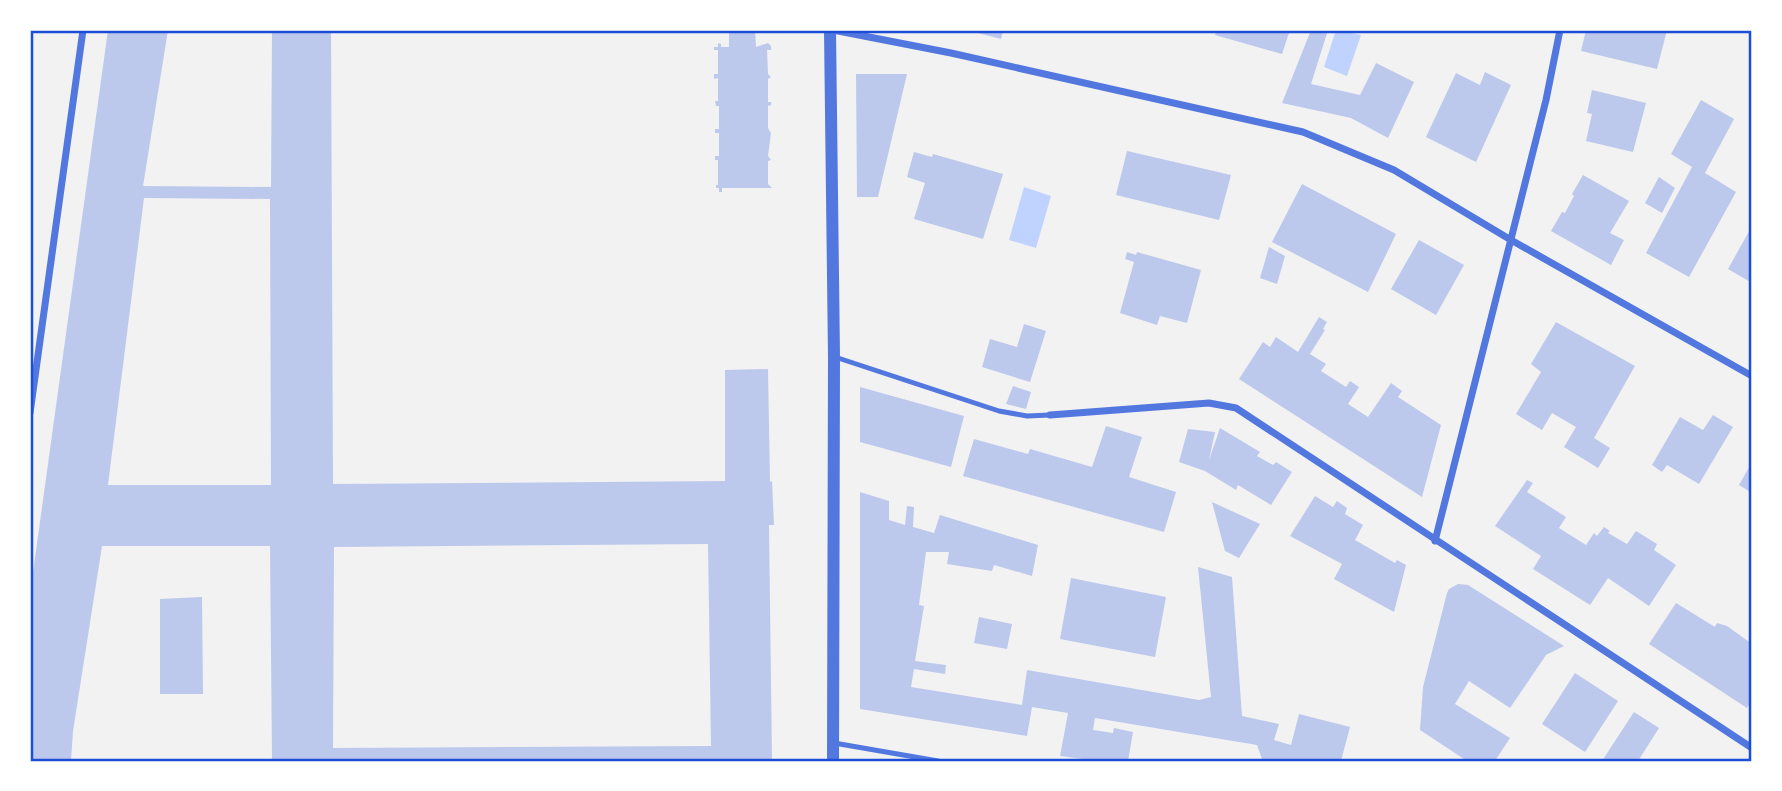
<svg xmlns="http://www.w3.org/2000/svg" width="1782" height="791" viewBox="0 0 1782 791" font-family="'Space Grotesk',sans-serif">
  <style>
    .water { fill: #bfd3fe }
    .building { fill: #bdc9ec; fill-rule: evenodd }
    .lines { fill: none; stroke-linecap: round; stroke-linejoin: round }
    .service { stroke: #5277de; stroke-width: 5 }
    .minor { stroke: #5277de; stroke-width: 7 }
    .tertiary { stroke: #5277de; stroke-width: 12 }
    .neatline { fill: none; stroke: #1d4ed8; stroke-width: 2.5 }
  </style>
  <rect width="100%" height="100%" fill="#f2f2f2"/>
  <g class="water">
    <path d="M 1336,30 L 1361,35 L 1347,76 L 1324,67 Z"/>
    <path d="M 1024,187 L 1051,196 L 1036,248 L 1009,240 Z"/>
  </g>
  <g class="building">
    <path d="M 108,30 L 168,30 L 143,186 L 271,187 L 272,30 L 331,30 L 333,484 L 725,481 L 725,370 L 768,369 L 770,482 L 772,481 L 774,525 L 769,525 L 772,761 L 272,761 L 270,546 L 102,546 L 73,731 L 71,761 L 30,761 L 30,594 ZM 144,198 L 270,199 L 271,485 L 108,485 ZM 708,544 L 711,746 L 333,748 L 334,547 Z"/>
    <path d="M 729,30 L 755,30 L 756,47 L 768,43 L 771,46 L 771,50 L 767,50 L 768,74 L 771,77 L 768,79 L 768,102 L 771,102 L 771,105 L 768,106 L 768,128 L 771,133 L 768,156 L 771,160 L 768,161 L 768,184 L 772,188 L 722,188 L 722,192 L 719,192 L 719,188 L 716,188 L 716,185 L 718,185 L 718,160 L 715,160 L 715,156 L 719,156 L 719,133 L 715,133 L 715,129 L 719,129 L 719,106 L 716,106 L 715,101 L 718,101 L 718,78 L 714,79 L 714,74 L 718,74 L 718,50 L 714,50 L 714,47 L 718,47 L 718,43 L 721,44 L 721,47 L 729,47 Z"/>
    <path d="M 966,30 L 1003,30 L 1001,39 Z"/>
    <path d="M 1217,30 L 1290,30 L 1282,54 L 1215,35 Z"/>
    <path d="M 1311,30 L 1328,30 L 1311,84 L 1360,95 L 1376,63 L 1414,82 L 1388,138 L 1351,118 L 1282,103 Z"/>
    <path d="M 1586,30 L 1667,30 L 1657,69 L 1581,51 Z"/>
    <path d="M 1485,72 L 1511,85 L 1476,162 L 1426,137 L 1456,73 L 1480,85 Z"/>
    <path d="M 856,74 L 907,74 L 878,197 L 857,197 Z"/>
    <path d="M 1592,90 L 1646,103 L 1633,152 L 1586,141 L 1592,114 L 1587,113 Z"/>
    <path d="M 1701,100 L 1734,119 L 1705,173 L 1736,192 L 1689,277 L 1646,253 L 1692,167 L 1671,154 Z"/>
    <path d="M 1127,151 L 1231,175 L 1219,220 L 1116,195 Z"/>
    <path d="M 914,152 L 932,157 L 933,154 L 1003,174 L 983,239 L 914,219 L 925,183 L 907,177 Z"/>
    <path d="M 1583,175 L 1629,201 L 1610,233 L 1624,240 L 1611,265 L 1551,231 L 1562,212 L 1565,213 L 1574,196 L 1572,194 Z"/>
    <path d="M 1659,177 L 1675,188 L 1662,213 L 1645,203 Z"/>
    <path d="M 1302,184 L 1396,234 L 1368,292 L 1272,242 Z"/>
    <path d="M 1752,226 L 1752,283 L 1728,269 Z"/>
    <path d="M 1419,240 L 1464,265 L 1436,315 L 1391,289 Z"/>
    <path d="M 1269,247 L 1285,256 L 1277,284 L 1260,278 Z"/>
    <path d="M 1127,252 L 1136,255 L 1137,252 L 1201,270 L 1187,323 L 1160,316 L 1157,325 L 1120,313 L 1134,262 L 1125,259 Z"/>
    <path d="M 1319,317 L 1327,322 L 1323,329 L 1325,330 L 1310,354 L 1326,364 L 1321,371 L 1346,387 L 1350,381 L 1359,387 L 1348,404 L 1368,417 L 1391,383 L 1402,391 L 1398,397 L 1441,425 L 1422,497 L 1239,379 L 1263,342 L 1270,347 L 1276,337 L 1298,352 Z"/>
    <path d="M 1556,322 L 1635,366 L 1594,438 L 1610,448 L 1598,468 L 1564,447 L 1576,427 L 1552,413 L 1542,430 L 1516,414 L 1541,372 L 1531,364 Z"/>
    <path d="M 1024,324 L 1046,331 L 1030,382 L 982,367 L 990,339 L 1017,347 Z"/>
    <path d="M 1013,386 L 1031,392 L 1026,409 L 1006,404 Z"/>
    <path d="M 860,387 L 964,416 L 951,467 L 860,442 Z"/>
    <path d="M 1713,415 L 1733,427 L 1699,484 L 1667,465 L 1662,472 L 1652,465 L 1680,417 L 1703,430 Z"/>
    <path d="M 1106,426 L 1142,437 L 1129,477 L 1176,492 L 1164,532 L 963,476 L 974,439 L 1028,454 L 1030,449 L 1092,467 Z"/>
    <path d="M 1220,428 L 1260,452 L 1257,456 L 1273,465 L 1276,462 L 1292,472 L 1271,505 L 1238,485 L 1236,490 L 1205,471 L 1179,462 L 1188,429 L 1215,432 L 1209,460 Z"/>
    <path d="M 1752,462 L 1752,493 L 1739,485 Z"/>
    <path d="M 1527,480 L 1533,483 L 1527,492 L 1566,517 L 1559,528 L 1586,545 L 1594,533 L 1597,536 L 1604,527 L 1610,531 L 1608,533 L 1627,544 L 1636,531 L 1657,544 L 1654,550 L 1676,565 L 1649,606 L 1608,578 L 1590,605 L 1533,569 L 1541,556 L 1495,526 Z"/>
    <path d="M 860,492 L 889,501 L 889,520 L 905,525 L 907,506 L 914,507 L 913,527 L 934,533 L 940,515 L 1038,545 L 1032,576 L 994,565 L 992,571 L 947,564 L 949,552 L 926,552 L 919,605 L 924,606 L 915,661 L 946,665 L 945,674 L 914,669 L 911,687 L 1022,705 L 1027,670 L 1199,700 L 1211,697 L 1198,567 L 1232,577 L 1242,716 L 1279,724 L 1274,740 L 1291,745 L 1299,714 L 1350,727 L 1341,761 L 1271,761 L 1262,759 L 1257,745 L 1095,718 L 1093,730 L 1113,733 L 1114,728 L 1133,732 L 1128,761 L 1098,761 L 1060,756 L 1068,713 L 1032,707 L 1027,736 L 860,709 Z"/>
    <path d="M 1315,496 L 1333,507 L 1337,501 L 1347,508 L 1345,514 L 1363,525 L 1355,540 L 1395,563 L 1397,560 L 1406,565 L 1394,612 L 1334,579 L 1342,564 L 1290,536 Z"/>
    <path d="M 1212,502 L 1260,524 L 1239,558 L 1225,551 Z"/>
    <path d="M 1071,578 L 1166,597 L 1155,657 L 1060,639 Z"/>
    <path d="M 1458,584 L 1468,585 L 1564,646 L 1546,655 L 1510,708 L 1469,681 L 1455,704 L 1510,738 L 1495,761 L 1467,761 L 1420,730 L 1423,687 L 1447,593 L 1449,589 Z"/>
    <path d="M 202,597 L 203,694 L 160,694 L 160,599 Z"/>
    <path d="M 1676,603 L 1715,627 L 1717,623 L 1727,626 L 1752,644 L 1750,656 L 1752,658 L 1752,700 L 1747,708 L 1649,644 Z"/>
    <path d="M 979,617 L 1012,624 L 1007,649 L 974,643 Z"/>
    <path d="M 1575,673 L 1618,701 L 1585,752 L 1542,724 Z"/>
    <path d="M 1634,712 L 1659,728 L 1638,761 L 1602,761 Z"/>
  </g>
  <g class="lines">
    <g class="service">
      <path d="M 835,357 L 999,411 L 1027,416 L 1050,415"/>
      <path d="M 834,743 L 938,761"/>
    </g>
    <g class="minor">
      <path d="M 833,30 L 951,53 L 1303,132 L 1394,170 L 1511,240 L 1752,376"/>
      <path d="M 30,413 L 83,30"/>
      <path d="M 1050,415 L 1209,403 L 1236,408 L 1752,748"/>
      <path d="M 1435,541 L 1546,100 L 1560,30"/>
    </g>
    <path class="tertiary" d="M 830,30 L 834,357 L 833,761"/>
  </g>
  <rect width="1782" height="791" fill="none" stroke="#ffffff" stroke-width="63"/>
  <rect x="32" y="32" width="1718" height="728" class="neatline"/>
</svg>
